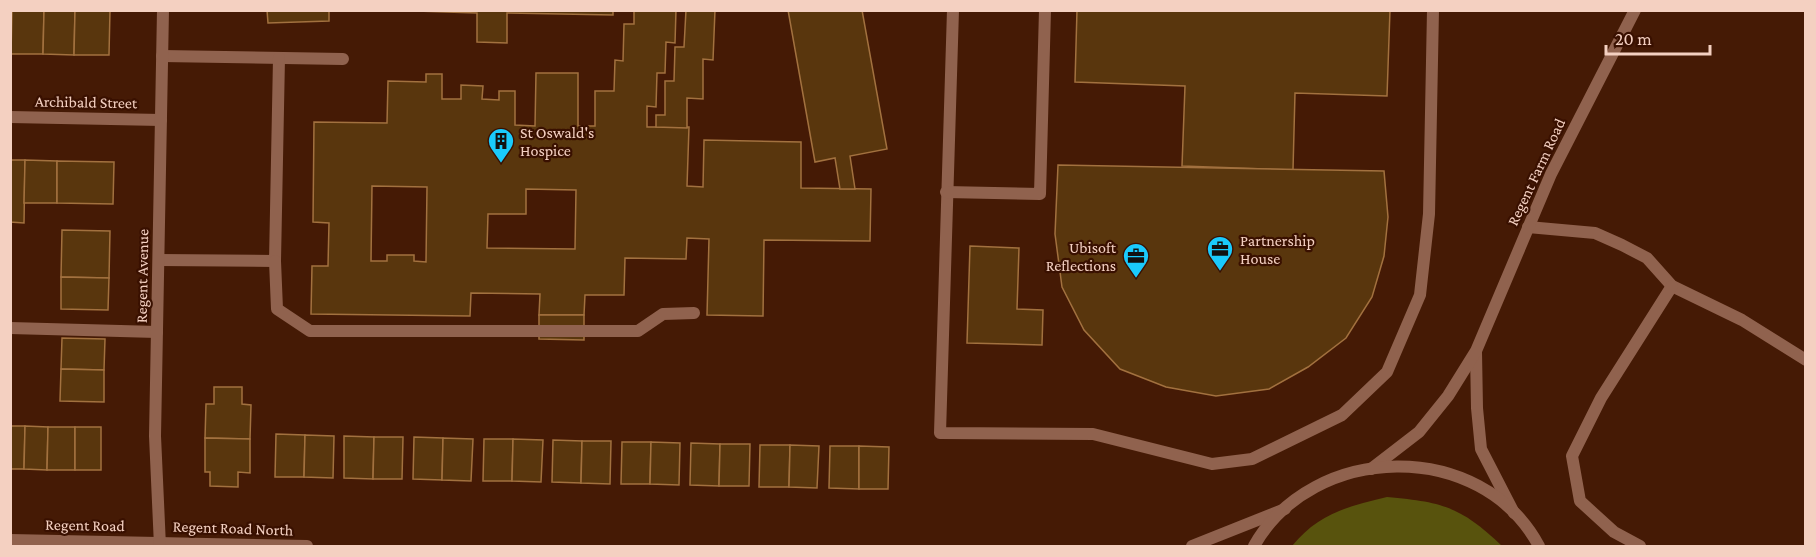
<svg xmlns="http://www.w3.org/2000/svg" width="1816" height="557" viewBox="0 0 1816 557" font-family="'Crimson Pro',serif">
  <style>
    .green { fill: #58530d }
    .building { fill: #59360d; stroke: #a2713f; stroke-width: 1.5; fill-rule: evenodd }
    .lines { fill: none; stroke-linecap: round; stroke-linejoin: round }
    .service { stroke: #90624e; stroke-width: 12 }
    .minor { stroke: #90624e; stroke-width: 12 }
    .tertiary { stroke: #90624e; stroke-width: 12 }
    .labels { text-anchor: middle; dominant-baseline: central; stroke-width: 4.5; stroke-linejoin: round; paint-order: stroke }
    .street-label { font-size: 16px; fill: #f4d0c1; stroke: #391000 }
    .poi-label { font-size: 16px; fill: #f4d0c1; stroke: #391000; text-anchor: start }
  </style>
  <rect width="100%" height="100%" fill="#451a05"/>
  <path class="green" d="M 1387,497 C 1443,502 1461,507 1502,546 L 1292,546 C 1318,514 1348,506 1387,497 Z"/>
  <g class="building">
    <path d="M 12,10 L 44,10 L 43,54 L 11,54 Z"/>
    <path d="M 44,10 L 75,10 L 74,55 L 43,54 Z"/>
    <path d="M 75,10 L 110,10 L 109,55 L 74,55 Z"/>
    <path d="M 267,10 L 329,10 L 329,21 L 268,23 Z"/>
    <path d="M 613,10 L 613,15 L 507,13 L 507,43 L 477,42 L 477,13 L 385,10 Z"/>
    <path d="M 634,10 L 676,10 L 675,43 L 666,42 L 665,73 L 657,73 L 656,107 L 647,106 L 647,127 L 689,127 L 687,186 L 703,187 L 704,140 L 801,142 L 801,188 L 871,189 L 870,241 L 764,240 L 763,316 L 707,315 L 709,239 L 687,238 L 686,259 L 625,258 L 624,295 L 585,295 L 584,315 L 539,315 L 540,294 L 471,293 L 470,316 L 311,314 L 312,266 L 328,266 L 329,223 L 313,222 L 314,122 L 387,123 L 388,81 L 426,82 L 426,74 L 442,74 L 442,99 L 461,99 L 461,85 L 483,86 L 482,99 L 499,100 L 499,91 L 515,91 L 515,125 L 535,126 L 536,73 L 578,73 L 578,126 L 595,126 L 595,91 L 614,91 L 615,60 L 623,61 L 624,24 L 634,24 ZM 372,186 L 427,187 L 426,262 L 414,261 L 414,255 L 387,255 L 387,261 L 371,261 ZM 526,189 L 576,190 L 575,249 L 487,248 L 488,214 L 526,214 Z"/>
    <path d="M 686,10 L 715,10 L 713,60 L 703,59 L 703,99 L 687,98 L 687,128 L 656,127 L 656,115 L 665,115 L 665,81 L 674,81 L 675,47 L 684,47 Z"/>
    <path d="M 788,10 L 862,10 L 887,149 L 850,156 L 855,189 L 840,189 L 835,158 L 815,162 Z"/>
    <path d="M 1077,10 L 1390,10 L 1387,96 L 1295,93 L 1293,170 L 1182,166 L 1185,86 L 1075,82 Z"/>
    <path d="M 10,160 L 25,160 L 24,223 L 10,222 Z"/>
    <path d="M 25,160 L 57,161 L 57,203 L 24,203 Z"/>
    <path d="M 57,161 L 114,162 L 113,204 L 57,203 Z"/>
    <path d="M 1058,165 L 1384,171 L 1388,217 L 1384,256 L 1372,297 L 1346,338 L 1308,367 L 1269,389 L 1216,396 L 1166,387 L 1120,369 L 1084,330 L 1062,287 L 1055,234 Z"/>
    <path d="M 62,230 L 110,231 L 109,278 L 61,277 Z"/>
    <path d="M 970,246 L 1019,248 L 1017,309 L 1043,310 L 1042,345 L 967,343 Z"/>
    <path d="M 61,277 L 109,278 L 108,310 L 61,309 Z"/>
    <path d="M 539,315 L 584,315 L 584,340 L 539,339 Z"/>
    <path d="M 62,338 L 105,339 L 104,370 L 61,369 Z"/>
    <path d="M 61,369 L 104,370 L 104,402 L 60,401 Z"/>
    <path d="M 214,387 L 242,387 L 242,404 L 251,405 L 250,439 L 205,438 L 206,404 L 214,404 Z"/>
    <path d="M 10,426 L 25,426 L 24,469 L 10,469 Z"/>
    <path d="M 25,426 L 48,427 L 47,470 L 24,469 Z"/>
    <path d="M 48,427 L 75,427 L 75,470 L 47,470 Z"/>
    <rect x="75" y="427" width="26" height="43"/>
    <path d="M 276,434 L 305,435 L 304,477 L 275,477 Z"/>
    <path d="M 305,435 L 334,436 L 333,478 L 304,477 Z"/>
    <path d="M 344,436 L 374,437 L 373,479 L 344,478 Z"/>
    <path d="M 374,437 L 403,437 L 402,479 L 373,479 Z"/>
    <path d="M 414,437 L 443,438 L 442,480 L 413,479 Z"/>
    <path d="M 205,438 L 250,439 L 250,473 L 238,472 L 238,487 L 210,486 L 210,472 L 205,472 Z"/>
    <path d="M 443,438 L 473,439 L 471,481 L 442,480 Z"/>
    <path d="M 484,439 L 513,439 L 512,481 L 483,481 Z"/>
    <path d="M 513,439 L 543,440 L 541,482 L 512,481 Z"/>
    <path d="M 553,440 L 582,441 L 581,483 L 552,482 Z"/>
    <path d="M 582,441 L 611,441 L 610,484 L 581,483 Z"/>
    <path d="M 622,442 L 651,442 L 650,484 L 621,484 Z"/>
    <path d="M 651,442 L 680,443 L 679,485 L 650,484 Z"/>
    <path d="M 691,443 L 720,444 L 719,486 L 690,485 Z"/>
    <path d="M 720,444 L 750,444 L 749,486 L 719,486 Z"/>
    <path d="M 760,445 L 790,445 L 789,487 L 759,487 Z"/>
    <path d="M 790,445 L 819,446 L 817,488 L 789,487 Z"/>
    <path d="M 830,446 L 859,446 L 859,489 L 829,488 Z"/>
    <path d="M 859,446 L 889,447 L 888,489 L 859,489 Z"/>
  </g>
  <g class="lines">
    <g class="service">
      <path d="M 953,10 L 940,433 L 1093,434 L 1212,464 L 1252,459 L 1342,415 L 1387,372 L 1420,295 L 1429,214 L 1433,10"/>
      <path d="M 162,56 L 343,59"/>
      <path d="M 946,192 L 1040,194 L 1045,10"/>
      <path d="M 1528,227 L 1595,233 L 1622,245 L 1647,258 L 1672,286 L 1742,320 L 1806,360"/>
      <path d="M 159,260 L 275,261 L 279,58"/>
      <path d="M 275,261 L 277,309 L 310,331 L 638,331 L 663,314 L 694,313"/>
      <path d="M 10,328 L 157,332"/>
      <path d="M 1640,546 L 1614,532 L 1580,501 L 1572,456 L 1601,398 L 1672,286"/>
    </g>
    <g class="minor">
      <path d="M 10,117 L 161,120"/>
      <path d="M 1476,352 L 1477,408 L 1481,449 L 1514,513"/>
      <path d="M 1371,469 L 1419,432 L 1448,396 L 1476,351 L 1551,174 L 1635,10"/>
      <path d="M 10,540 L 307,546"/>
      <path d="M 160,546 L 155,436 L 163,10"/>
      <path d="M 1192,546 L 1285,509"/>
    </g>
    <path class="tertiary" d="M 1254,546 C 1313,442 1481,438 1539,546"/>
  </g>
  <defs>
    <g id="building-pin" transform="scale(1.35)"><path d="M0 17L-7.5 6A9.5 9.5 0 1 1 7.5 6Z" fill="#1acafc" stroke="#391000"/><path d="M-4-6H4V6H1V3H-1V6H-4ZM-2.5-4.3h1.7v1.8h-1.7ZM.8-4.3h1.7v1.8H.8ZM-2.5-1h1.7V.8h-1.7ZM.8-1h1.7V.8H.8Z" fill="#111"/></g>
    <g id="office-pin" transform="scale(1.35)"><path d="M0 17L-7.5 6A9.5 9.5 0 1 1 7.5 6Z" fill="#1acafc" stroke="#391000"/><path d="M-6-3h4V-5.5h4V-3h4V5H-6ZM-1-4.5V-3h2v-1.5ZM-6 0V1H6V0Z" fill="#111"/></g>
  </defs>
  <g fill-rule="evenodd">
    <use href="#building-pin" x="501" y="141"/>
    <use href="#office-pin" x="1220" y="249"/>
    <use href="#office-pin" x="1136" y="256"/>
  </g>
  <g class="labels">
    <g class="street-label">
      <text transform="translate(86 102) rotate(1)">Archibald Street</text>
      <text transform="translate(1536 172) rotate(-65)">Regent Farm Road</text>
      <text transform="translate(142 276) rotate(-89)">Regent Avenue</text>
      <text transform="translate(85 525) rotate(1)">Regent Road</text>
      <text transform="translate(233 528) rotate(2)">Regent Road North</text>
    </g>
    <g class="poi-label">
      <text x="520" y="132">St Oswald's<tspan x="520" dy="18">Hospice</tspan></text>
      <text x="1240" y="240">Partnership<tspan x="1240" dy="18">House</tspan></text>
      <text x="1116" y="247" text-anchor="end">Ubisoft<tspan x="1116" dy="18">Reflections</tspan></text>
    </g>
  </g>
  <rect width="1816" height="557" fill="none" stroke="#f4d0c1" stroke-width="24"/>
  <path d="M1606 45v9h104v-9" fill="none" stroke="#f4d0c1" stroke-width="3"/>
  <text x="1615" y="45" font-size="18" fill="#f4d0c1" stroke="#391000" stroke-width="4.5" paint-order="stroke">20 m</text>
</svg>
